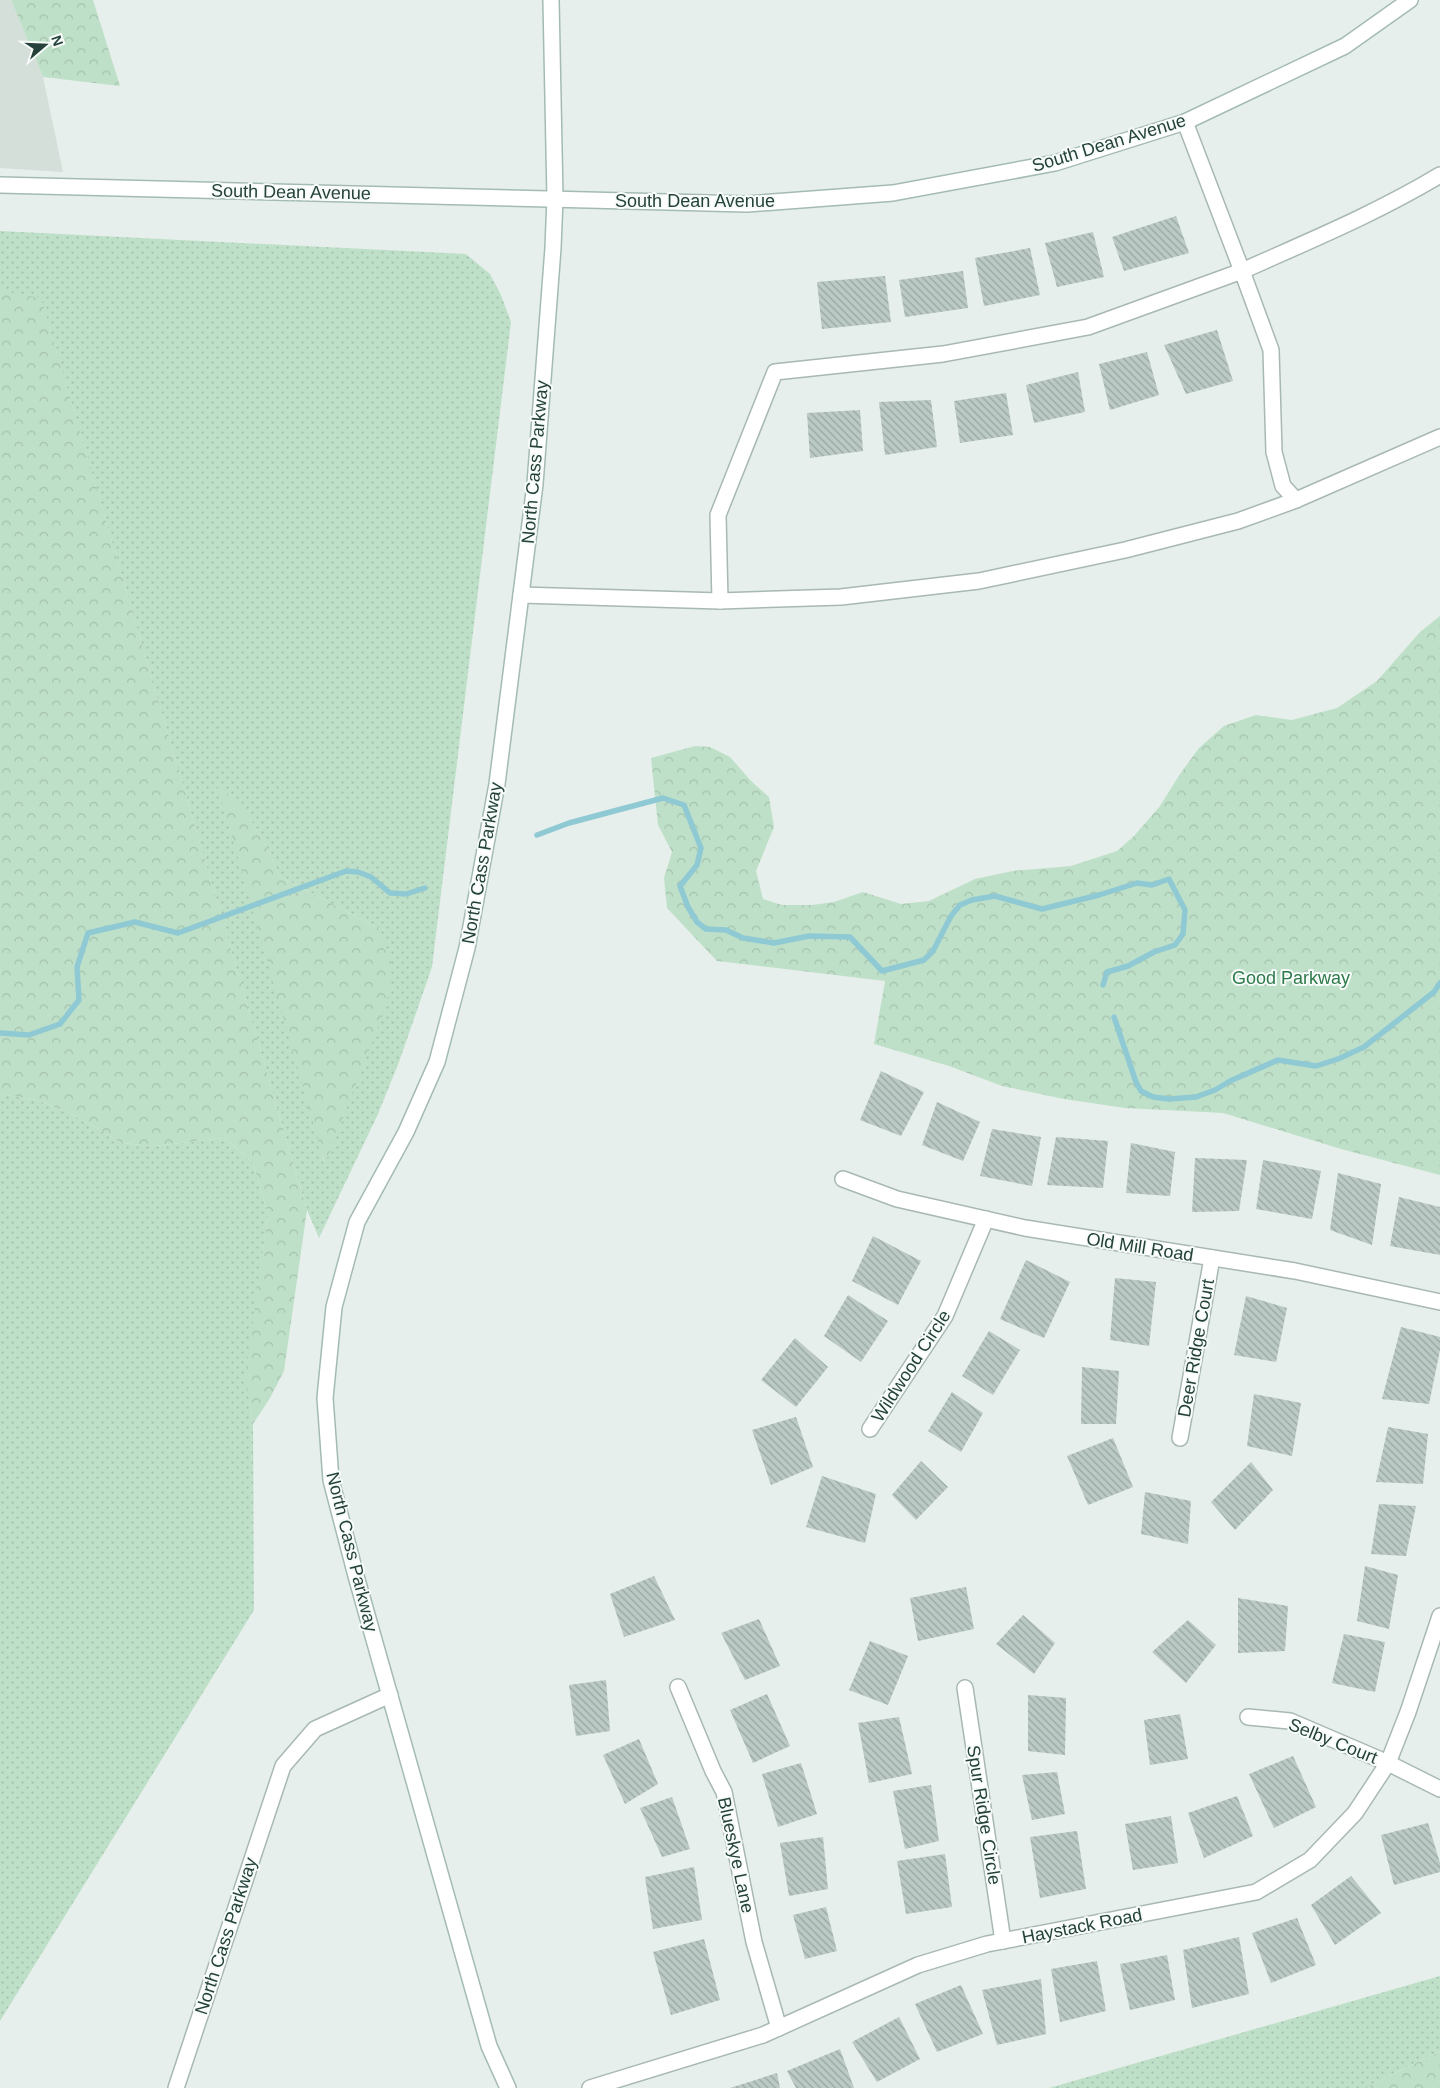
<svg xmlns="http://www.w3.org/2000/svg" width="1440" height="2088" viewBox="0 0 1440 2088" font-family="Helvetica,sans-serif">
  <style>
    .built { fill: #d4dfda }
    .grass { fill: url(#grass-dots); fill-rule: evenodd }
    .forest { fill: url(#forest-crowns) }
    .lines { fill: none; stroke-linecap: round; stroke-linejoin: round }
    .stream { stroke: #8ec9d4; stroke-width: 5.5 }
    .building { fill: url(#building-back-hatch) }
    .street-casing { stroke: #a8b8b2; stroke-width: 18 }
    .secondary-casing { stroke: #a4bbb3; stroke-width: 18 }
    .street { stroke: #fff; stroke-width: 15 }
    .secondary { stroke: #fff; stroke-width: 15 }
    .labels { text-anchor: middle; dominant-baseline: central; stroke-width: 4; stroke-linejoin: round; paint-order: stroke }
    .street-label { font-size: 18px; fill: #24423a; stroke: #f7fbf9 }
    .park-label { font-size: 18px; fill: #2d7a4b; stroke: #f7fbf9 }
  </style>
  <defs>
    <pattern id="grass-dots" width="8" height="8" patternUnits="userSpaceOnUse" patternTransform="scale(1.25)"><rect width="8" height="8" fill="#bfe0c8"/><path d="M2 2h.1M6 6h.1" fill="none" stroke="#a4c1ad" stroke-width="1.8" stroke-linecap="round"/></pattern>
    <pattern id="forest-crowns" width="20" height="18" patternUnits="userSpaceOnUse" patternTransform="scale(1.25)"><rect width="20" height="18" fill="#bfe0c8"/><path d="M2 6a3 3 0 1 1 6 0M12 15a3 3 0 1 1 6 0" fill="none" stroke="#a4c1ad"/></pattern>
    <pattern id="building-back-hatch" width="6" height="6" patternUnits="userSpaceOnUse" patternTransform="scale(1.25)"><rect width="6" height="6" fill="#bbcac4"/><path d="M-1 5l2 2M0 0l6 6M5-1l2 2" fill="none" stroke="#98a6a0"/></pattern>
  </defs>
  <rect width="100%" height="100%" fill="#e6efeb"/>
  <path class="built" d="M 0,0 L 11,0 L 43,77 L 63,172 L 0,168 Z"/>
  <g class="grass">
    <path d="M 0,231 L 466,254 L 490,274 L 501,295 L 511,322 L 432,967 L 399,1062 L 378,1114 L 319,1238 L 307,1210 L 41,299 L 0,291 ZM 250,819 L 270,854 L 279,876 L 380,929 L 324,1163 Z"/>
    <path d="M 0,1094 L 37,1100 L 70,1113 L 122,1143 L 153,1146 L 225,1138 L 253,1163 L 268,1215 L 246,1376 L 253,1425 L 254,1610 L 0,2021 Z"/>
    <path d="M 1440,1976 L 1440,2051 L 1371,2085 L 1367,2088 L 1049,2088 Z"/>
  </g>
  <g class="forest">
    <path d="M 11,0 L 93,0 L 120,86 L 43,77 Z"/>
    <path d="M 0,291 L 41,298 L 307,1210 L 284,1371 L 270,1398 L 253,1424 L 245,1376 L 268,1215 L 253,1163 L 225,1138 L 153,1146 L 122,1143 L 70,1113 L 37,1100 L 0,1094 Z"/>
    <path d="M 1440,616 L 1440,1175 L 1341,1149 L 1223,1113 L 1125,1108 L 1064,1099 L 1002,1086 L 949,1066 L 874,1044 L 885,981 L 717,961 L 667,908 L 664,878 L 672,852 L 658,825 L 651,758 L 695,746 L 710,747 L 730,757 L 752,782 L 769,797 L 774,827 L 756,871 L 763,899 L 782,905 L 812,905 L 834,902 L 863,892 L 901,904 L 929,901 L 975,879 L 1013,871 L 1071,866 L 1117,851 L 1134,836 L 1160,806 L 1180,774 L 1199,748 L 1224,726 L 1256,715 L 1292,720 L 1337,708 L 1377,681 L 1420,632 Z"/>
    <path d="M 216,781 L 250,819 L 270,854 L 279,876 L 380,929 L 391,962 L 387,1004 L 325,1164 Z"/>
    <path d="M 1440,2051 L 1440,2088 L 1367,2088 L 1371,2085 Z"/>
  </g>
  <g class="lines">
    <g class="stream">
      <path d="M 537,835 L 569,823 L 663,798 L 684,805 L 701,848 L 697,865 L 680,886 L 688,907 L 697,922 L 706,929 L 726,930 L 743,938 L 774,943 L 809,936 L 850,937 L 882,971 L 924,960 L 933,951 L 951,916 L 960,905 L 972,900 L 995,896 L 1042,909 L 1099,895 L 1137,883 L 1152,885 L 1169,879 L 1185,910 L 1183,934 L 1175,945 L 1154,952 L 1128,966 L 1107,972 L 1103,985"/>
      <path d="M 1114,1017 L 1136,1082 L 1141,1091 L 1153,1097 L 1169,1099 L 1196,1097 L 1215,1090 L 1230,1081 L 1278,1060 L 1316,1066 L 1338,1059 L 1364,1047 L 1434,992 L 1440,983"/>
      <path d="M 0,1033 L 29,1035 L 60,1024 L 79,1000 L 77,967 L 88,933 L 135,922 L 178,933 L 346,871 L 358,872 L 371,877 L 390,893 L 406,894 L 425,888"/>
    </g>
  </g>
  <g class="building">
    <path d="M 1176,216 L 1189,253 L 1124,271 L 1112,237 Z"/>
    <path d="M 1093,232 L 1104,277 L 1057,287 L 1045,243 Z"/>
    <path d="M 1030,248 L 1040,295 L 984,306 L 975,258 Z"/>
    <path d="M 963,271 L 968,308 L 905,317 L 899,280 Z"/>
    <path d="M 885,276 L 891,322 L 822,329 L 817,282 Z"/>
    <path d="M 1217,330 L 1233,381 L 1186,394 L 1164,345 Z"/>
    <path d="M 1147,352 L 1159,395 L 1110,410 L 1099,364 Z"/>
    <path d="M 1078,372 L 1085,412 L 1034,423 L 1026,385 Z"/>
    <path d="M 1006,393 L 1013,435 L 960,443 L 954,401 Z"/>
    <path d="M 931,400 L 937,447 L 885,455 L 879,402 Z"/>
    <path d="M 860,410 L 863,451 L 810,458 L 807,413 Z"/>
    <path d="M 881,1071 L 924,1092 L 901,1136 L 860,1120 Z"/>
    <path d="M 937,1102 L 980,1122 L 963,1161 L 922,1145 Z"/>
    <path d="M 992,1129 L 1041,1137 L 1032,1186 L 980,1176 Z"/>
    <path d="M 1056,1137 L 1108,1141 L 1103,1188 L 1047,1185 Z"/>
    <path d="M 1131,1143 L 1175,1152 L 1170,1196 L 1126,1193 Z"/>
    <path d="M 1195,1158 L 1247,1160 L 1239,1211 L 1192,1212 Z"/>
    <path d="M 1263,1160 L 1321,1171 L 1312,1219 L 1256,1209 Z"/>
    <path d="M 1338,1173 L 1381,1184 L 1372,1245 L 1330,1230 Z"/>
    <path d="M 1399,1197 L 1440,1207 L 1440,1255 L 1390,1246 Z"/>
    <path d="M 873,1236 L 921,1261 L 898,1305 L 852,1281 Z"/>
    <path d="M 1026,1260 L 1070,1282 L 1044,1338 L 1000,1319 Z"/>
    <path d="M 1115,1278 L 1156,1282 L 1149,1346 L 1110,1340 Z"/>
    <path d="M 848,1295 L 888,1321 L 861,1362 L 824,1336 Z"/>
    <path d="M 1246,1296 L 1287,1308 L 1276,1362 L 1234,1355 Z"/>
    <path d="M 1401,1327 L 1440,1337 L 1440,1350 L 1429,1404 L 1382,1399 Z"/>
    <path d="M 989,1331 L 1020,1350 L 993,1395 L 962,1376 Z"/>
    <path d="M 795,1338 L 828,1367 L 796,1407 L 761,1380 Z"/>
    <path d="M 1082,1367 L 1119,1371 L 1116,1424 L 1081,1424 Z"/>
    <path d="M 952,1392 L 983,1413 L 961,1452 L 928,1431 Z"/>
    <path d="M 1254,1394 L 1301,1403 L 1292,1456 L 1247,1446 Z"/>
    <path d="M 796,1417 L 813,1467 L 771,1485 L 752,1430 Z"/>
    <path d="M 1388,1427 L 1428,1434 L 1423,1484 L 1376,1482 Z"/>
    <path d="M 1113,1438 L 1133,1487 L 1088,1505 L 1067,1456 Z"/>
    <path d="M 921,1461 L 948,1487 L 916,1520 L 892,1495 Z"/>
    <path d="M 1251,1462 L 1273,1490 L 1235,1530 L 1211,1502 Z"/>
    <path d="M 822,1476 L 876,1494 L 865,1543 L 806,1527 Z"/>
    <path d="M 1145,1492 L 1191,1501 L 1188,1544 L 1141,1534 Z"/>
    <path d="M 1379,1504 L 1416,1506 L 1406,1556 L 1371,1554 Z"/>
    <path d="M 1365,1566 L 1398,1575 L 1389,1629 L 1357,1621 Z"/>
    <path d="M 654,1576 L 675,1620 L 624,1637 L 610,1594 Z"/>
    <path d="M 966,1587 L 974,1629 L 918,1641 L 910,1598 Z"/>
    <path d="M 1238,1598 L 1288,1606 L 1285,1651 L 1238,1653 Z"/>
    <path d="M 1023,1615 L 1055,1643 L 1034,1674 L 996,1644 Z"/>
    <path d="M 759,1619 L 780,1666 L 745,1680 L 721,1633 Z"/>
    <path d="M 1188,1620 L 1216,1645 L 1186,1683 L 1152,1652 Z"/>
    <path d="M 1344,1634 L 1385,1642 L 1375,1692 L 1332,1683 Z"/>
    <path d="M 870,1641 L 908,1656 L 888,1705 L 849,1690 Z"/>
    <path d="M 606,1680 L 610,1731 L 576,1736 L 569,1685 Z"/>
    <path d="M 767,1694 L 790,1746 L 753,1763 L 730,1710 Z"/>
    <path d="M 1028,1695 L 1066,1698 L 1065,1755 L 1028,1751 Z"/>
    <path d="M 1180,1714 L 1188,1759 L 1150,1765 L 1144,1720 Z"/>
    <path d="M 899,1717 L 912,1774 L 869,1783 L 858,1723 Z"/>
    <path d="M 639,1739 L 658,1784 L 625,1804 L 603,1755 Z"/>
    <path d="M 1293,1756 L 1316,1807 L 1274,1828 L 1249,1774 Z"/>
    <path d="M 801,1763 L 817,1814 L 778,1827 L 762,1774 Z"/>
    <path d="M 1057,1772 L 1065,1814 L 1032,1820 L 1022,1775 Z"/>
    <path d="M 931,1785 L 939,1841 L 905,1849 L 893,1791 Z"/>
    <path d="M 1237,1796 L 1253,1836 L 1204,1858 L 1188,1813 Z"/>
    <path d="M 672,1797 L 690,1849 L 662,1857 L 640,1808 Z"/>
    <path d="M 1171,1816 L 1178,1863 L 1133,1870 L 1125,1824 Z"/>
    <path d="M 1428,1823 L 1440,1863 L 1440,1872 L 1394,1885 L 1381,1835 Z"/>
    <path d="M 1077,1831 L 1086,1889 L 1040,1898 L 1030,1837 Z"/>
    <path d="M 823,1837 L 828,1889 L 789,1896 L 780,1843 Z"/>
    <path d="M 945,1854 L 952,1907 L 906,1914 L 897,1861 Z"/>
    <path d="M 694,1867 L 702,1920 L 653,1929 L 645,1877 Z"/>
    <path d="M 1351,1876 L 1381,1913 L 1335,1945 L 1311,1905 Z"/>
    <path d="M 826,1907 L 837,1951 L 805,1959 L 793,1915 Z"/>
    <path d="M 1297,1918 L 1316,1965 L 1271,1983 L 1252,1933 Z"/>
    <path d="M 1239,1937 L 1249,1994 L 1192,2008 L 1183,1950 Z"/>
    <path d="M 704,1939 L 720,2000 L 671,2015 L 653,1952 Z"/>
    <path d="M 1167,1955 L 1175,2000 L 1130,2010 L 1120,1964 Z"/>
    <path d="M 1097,1961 L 1106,2011 L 1060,2022 L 1051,1969 Z"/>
    <path d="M 1041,1979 L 1046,2034 L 997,2045 L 982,1990 Z"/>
    <path d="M 961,1985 L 983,2034 L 937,2052 L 915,2004 Z"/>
    <path d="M 899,2017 L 920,2059 L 877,2082 L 852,2042 Z"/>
    <path d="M 840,2049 L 854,2088 L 796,2088 L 787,2071 Z"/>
    <path d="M 777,2073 L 780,2088 L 730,2088 Z"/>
  </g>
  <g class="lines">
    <g class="street-casing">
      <g id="street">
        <path d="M 1185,122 L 1242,271 C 1309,241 1377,213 1440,175"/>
        <path d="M 521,595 L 720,601 L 841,597 L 979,581 L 1125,550 L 1238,521 L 1296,500"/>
        <path d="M 720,601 L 718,515 L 775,372 L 943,354 L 1088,327 L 1242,271 L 1271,350 L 1274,452 L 1283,486 L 1296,500 L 1440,437"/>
        <path d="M 843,1179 L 897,1199 L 1025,1228 L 1295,1271 L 1440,1302"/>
        <path d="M 870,1429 L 945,1316 L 986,1219"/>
        <path d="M 1180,1438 L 1212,1258"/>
        <path d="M 678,1687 L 713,1771 L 724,1792 L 754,1942 L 779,2028"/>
        <path d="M 965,1688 L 1003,1941"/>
        <path d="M 1248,1717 L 1290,1721 L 1388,1763 L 1440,1789"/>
        <path d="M 176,2088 L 283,1766 L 315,1729 L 390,1695"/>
        <path d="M 590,2088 L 763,2035 L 918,1965 L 987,1944 L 1256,1892 L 1310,1860 L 1355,1813 L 1388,1763 L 1408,1712 L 1440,1616"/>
      </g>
    </g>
    <g class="secondary-casing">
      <g id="secondary">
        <path d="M 0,185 L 747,204 L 893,193 L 1055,163 L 1185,122 L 1345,46 L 1410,0"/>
        <path d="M 508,2088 L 489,2046 L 356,1576 L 331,1480 L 325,1398 L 334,1307 L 357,1222 L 406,1132 L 437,1062 L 467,948 L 497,784 L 535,484 L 553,248 L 555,198 L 551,0"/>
      </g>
    </g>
    <use href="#street" class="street"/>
    <use href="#secondary" class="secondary"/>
  </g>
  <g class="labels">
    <g class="street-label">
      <text transform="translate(1109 143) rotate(-17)">South Dean Avenue</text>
      <text transform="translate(291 192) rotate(1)">South Dean Avenue</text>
      <text x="695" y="201">South Dean Avenue</text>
      <text transform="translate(535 462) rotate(-85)">North Cass Parkway</text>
      <text transform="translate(482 863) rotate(-80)">North Cass Parkway</text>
      <text transform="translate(1140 1247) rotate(9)">Old Mill Road</text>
      <text transform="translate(1196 1348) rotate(-80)">Deer Ridge Court</text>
      <text transform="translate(911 1366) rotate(-57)">Wildwood Circle</text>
      <text transform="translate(352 1552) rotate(76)">North Cass Parkway</text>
      <text transform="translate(1333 1741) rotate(22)">Selby Court</text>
      <text transform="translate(984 1815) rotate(81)">Spur Ridge Circle</text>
      <text transform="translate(736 1855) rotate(78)">Blueskye Lane</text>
      <text transform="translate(1082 1926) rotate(-11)">Haystack Road</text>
      <text transform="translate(226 1936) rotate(-72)">North Cass Parkway</text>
    </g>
    <g class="park-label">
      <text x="1291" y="978">Good Parkway</text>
    </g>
  </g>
  <g transform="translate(45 45) rotate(71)" stroke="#f7fbf9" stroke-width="4" paint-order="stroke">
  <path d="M0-4L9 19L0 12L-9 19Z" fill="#24423a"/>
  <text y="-8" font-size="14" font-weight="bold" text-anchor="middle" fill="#24423a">N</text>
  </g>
</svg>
